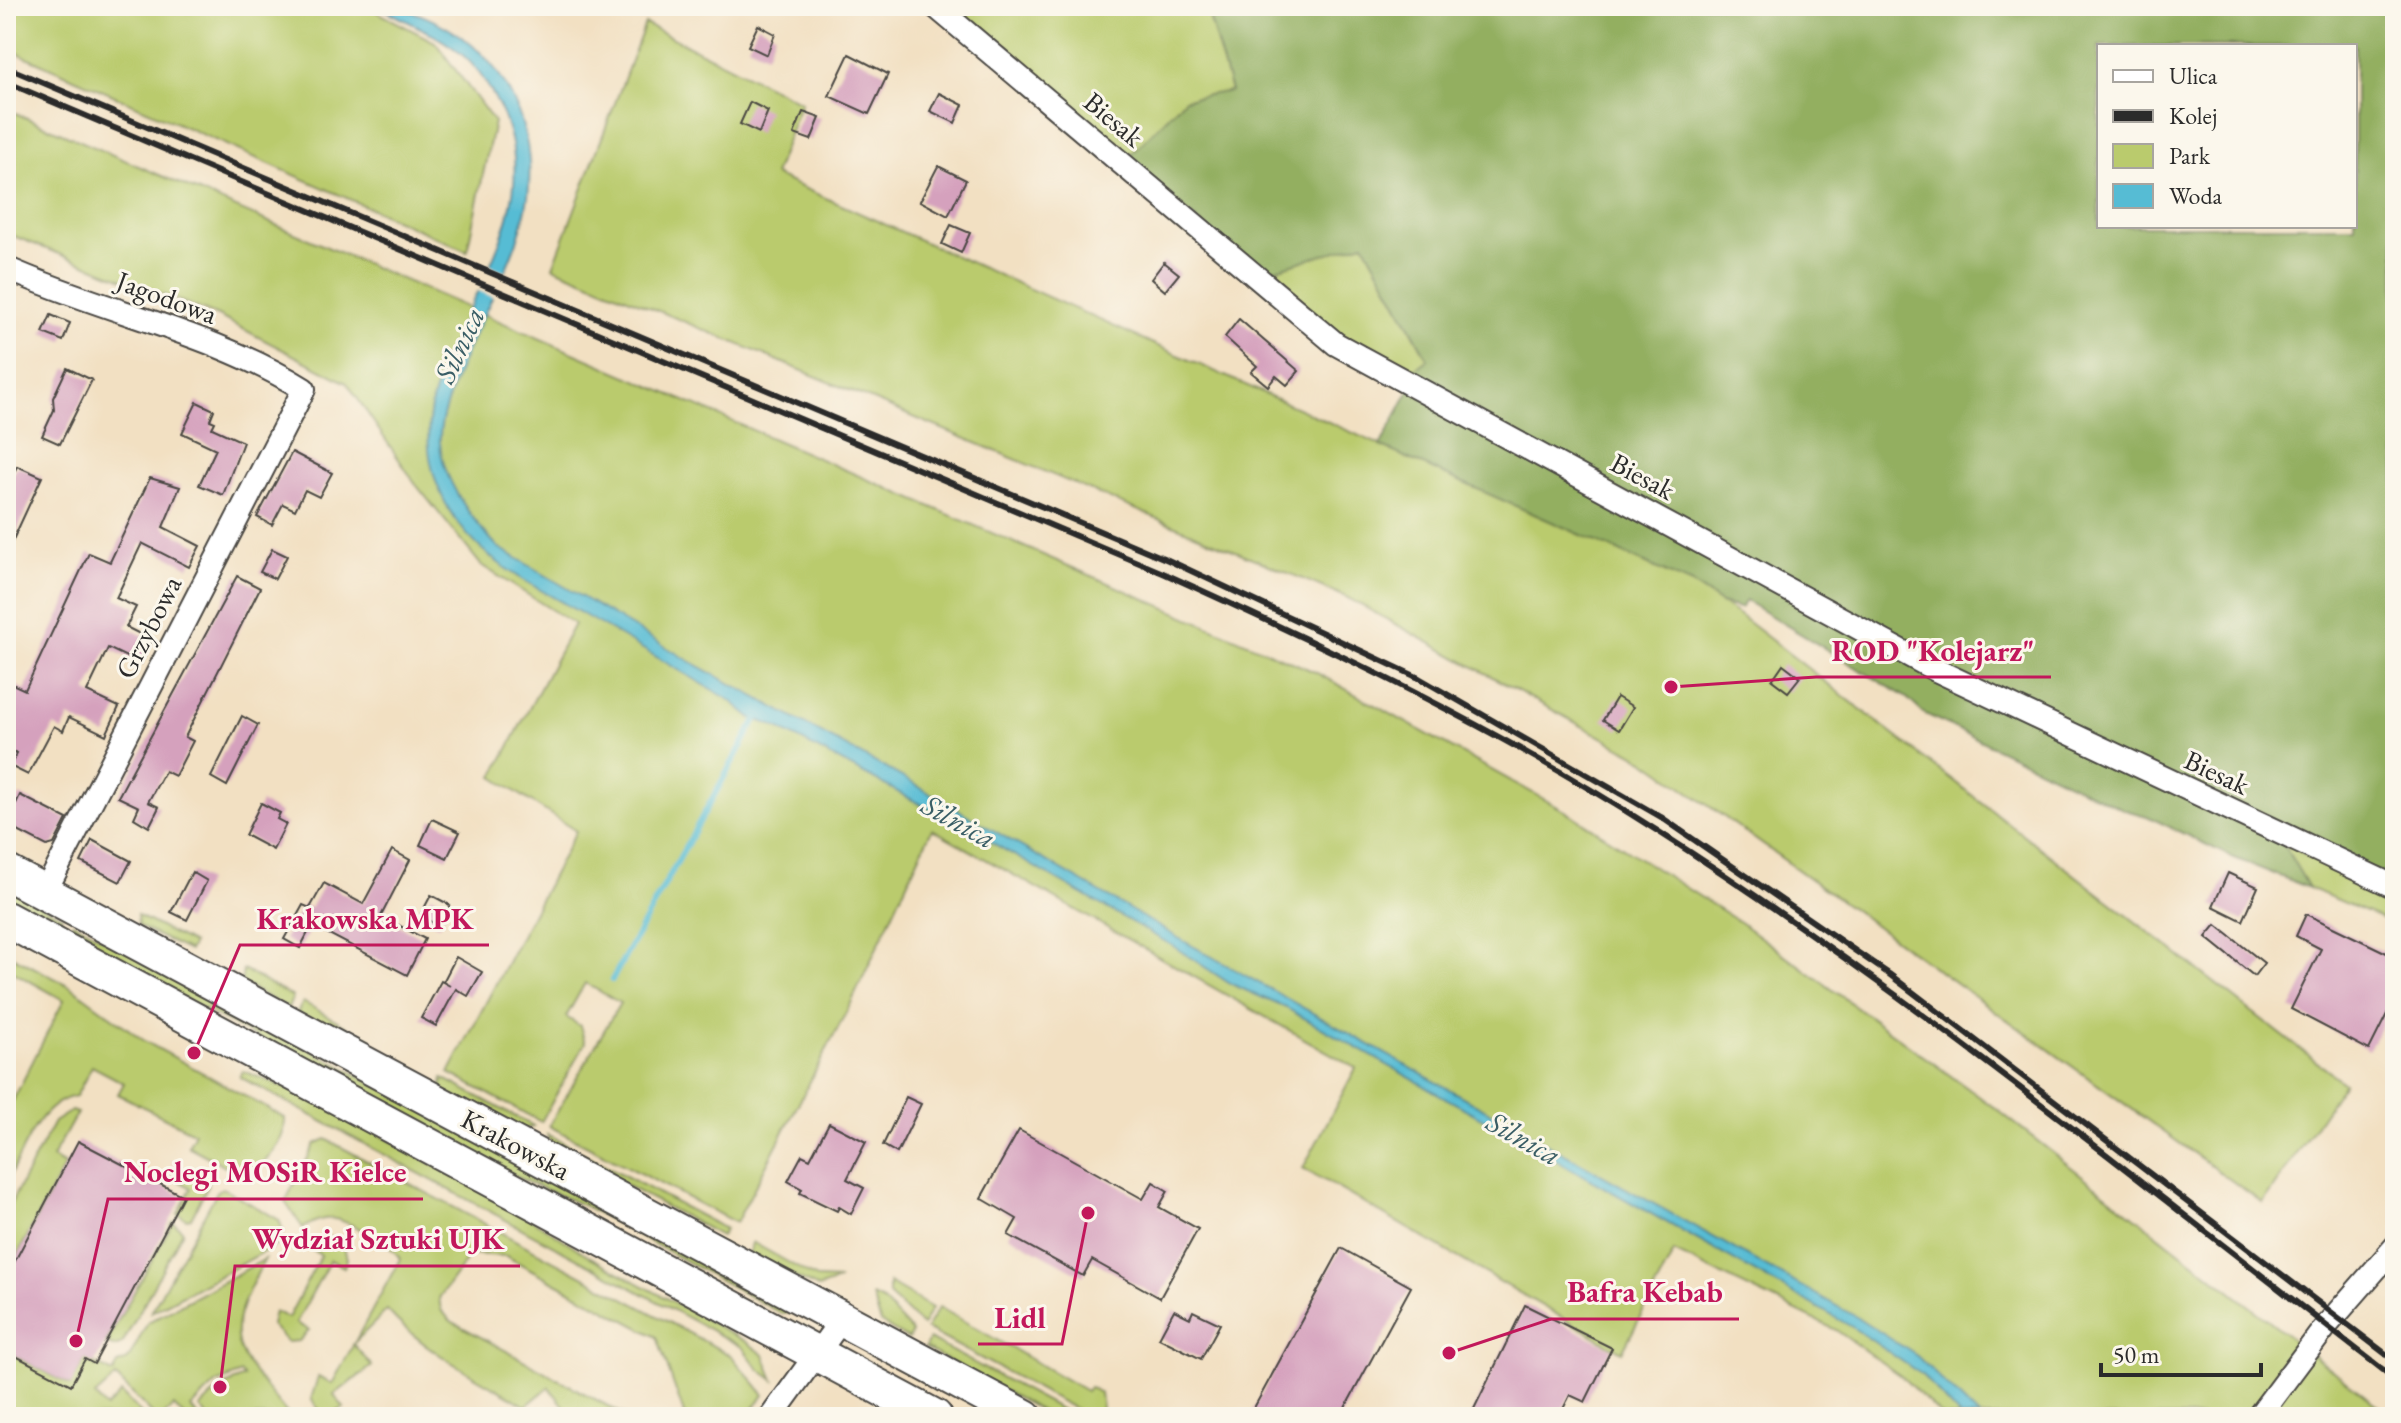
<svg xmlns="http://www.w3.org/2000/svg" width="2401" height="1423" viewBox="0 0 2401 1423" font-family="'EB Garamond',serif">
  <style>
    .green { fill: #bacb6d; stroke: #727b4c; stroke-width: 2 }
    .forest { fill: #93af60; stroke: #5f6d46; stroke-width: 2; fill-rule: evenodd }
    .water { fill: #56bcd4; stroke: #407480; stroke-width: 2 }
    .pier { fill: #f2e0c2 }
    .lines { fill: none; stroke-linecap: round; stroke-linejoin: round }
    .stream { stroke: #56bcd4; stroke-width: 6 }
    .building { fill: #d5a1bd }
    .street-casing { stroke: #494642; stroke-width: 26 }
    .primary-casing { stroke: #494642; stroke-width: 38 }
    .street { stroke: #fff; stroke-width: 22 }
    .primary { stroke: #fff; stroke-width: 34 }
    .rail { stroke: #2b2b2b; stroke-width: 6 }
    .labels { text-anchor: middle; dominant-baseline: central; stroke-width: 6; stroke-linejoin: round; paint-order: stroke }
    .street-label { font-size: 28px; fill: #2b2b2b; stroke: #fbf7ec }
    .water-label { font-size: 30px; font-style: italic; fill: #3a5e66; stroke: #fbf7ec }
    .leader { fill: none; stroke: #c2185b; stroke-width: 3 }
    .callout-dot { fill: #c2185b; stroke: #fbf7ec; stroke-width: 3 }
    .callout-label { font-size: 30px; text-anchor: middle; font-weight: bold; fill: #c2185b; stroke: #fbf7ec; stroke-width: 6; stroke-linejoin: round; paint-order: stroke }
  </style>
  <rect width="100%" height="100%" fill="#fbf7ec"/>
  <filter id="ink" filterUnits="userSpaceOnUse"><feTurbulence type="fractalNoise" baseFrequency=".0125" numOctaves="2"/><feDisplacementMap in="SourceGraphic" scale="16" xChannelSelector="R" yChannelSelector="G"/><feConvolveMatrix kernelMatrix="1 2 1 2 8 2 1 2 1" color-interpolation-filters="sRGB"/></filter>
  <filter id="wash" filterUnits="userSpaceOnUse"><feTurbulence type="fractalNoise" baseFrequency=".006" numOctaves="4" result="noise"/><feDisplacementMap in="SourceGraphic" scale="32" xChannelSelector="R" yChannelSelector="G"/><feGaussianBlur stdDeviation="1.8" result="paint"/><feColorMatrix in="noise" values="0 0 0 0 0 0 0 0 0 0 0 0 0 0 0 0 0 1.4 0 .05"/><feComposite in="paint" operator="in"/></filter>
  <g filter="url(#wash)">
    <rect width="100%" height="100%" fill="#f2e0c2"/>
    <g class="green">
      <path d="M 6,6 L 366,6 L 435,42 L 494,122 L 467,251 L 6,48 Z"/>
      <path d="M 979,6 L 1206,6 L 1231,91 L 1126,160 L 953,11 Z"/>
      <path d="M 645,24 L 801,102 L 774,175 L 1692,584 L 1735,612 L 2344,1083 L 2263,1203 L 1646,761 L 1346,597 L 553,267 Z"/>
      <path d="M 6,109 L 1315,672 L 1567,812 L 1741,923 L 1999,1111 L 2392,1417 L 1943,1417 L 1902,1377 L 1836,1330 L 1674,1252 L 1622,1352 L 1303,1168 L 1356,1068 L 932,829 L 852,1001 L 736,1223 L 549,1126 L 620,1003 L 585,983 L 566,1017 L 580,1026 L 585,1043 L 541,1122 L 449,1073 L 576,831 L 493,777 L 574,624 L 481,565 L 417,486 L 347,383 L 218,316 L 6,233 Z"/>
      <path d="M 1364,242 L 1428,360 L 1406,377 L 1340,339 L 1259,274 Z"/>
      <path d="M 2283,844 L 2395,895 L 2395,924 L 2309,888 Z"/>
      <path d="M 6,887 L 62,916 L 55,930 L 6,904 Z"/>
      <path d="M 137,915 L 193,944 L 189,951 L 138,926 Z"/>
      <path d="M 73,922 L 781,1303 L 789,1313 L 782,1314 L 587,1207 L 523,1180 L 65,935 Z"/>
      <path d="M 6,953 L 70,986 L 146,1042 L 285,1118 C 286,1143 265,1165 244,1176 L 188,1146 L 195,1133 L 118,1094 L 124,1083 L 92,1066 L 76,1096 C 37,1103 23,1152 6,1183 L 6,1114 L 64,1000 L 6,968 Z"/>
      <path d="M 243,970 L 293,997 L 288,1008 L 241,983 Z"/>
      <path d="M 303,1002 L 348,1027 L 344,1034 L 297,1013 Z"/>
      <path d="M 243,1071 L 311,1097 L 521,1212 L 592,1258 L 747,1342 L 764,1355 L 774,1380 L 759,1369 L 742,1347 L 240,1077 Z"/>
      <path d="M 443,1078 L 533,1126 L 522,1131 L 441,1090 Z"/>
      <path d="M 71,1111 L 77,1113 L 52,1158 L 65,1165 L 10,1269 L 6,1267 L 6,1212 L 54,1122 Z"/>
      <path d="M 547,1134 L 725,1229 L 721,1236 L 550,1145 Z"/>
      <path d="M 326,1139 L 732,1356 C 742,1371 754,1379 764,1395 L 747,1417 L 685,1417 L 657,1337 L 506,1256 L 471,1254 L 439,1298 L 441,1310 L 451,1321 L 628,1417 L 573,1417 L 549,1387 L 526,1406 C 479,1378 423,1351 387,1310 L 353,1344 L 372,1366 L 334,1395 L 344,1408 L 334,1413 L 320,1411 L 311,1399 L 318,1377 L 332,1384 L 400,1259 C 393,1245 349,1221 334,1219 C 322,1217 312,1223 303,1228 L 285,1202 L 315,1144 Z"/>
      <path d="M 179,1167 L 207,1179 L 208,1185 L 191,1218 L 186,1219 L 178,1214 L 191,1188 L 174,1178 Z"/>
      <path d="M 223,1188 L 279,1220 L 283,1231 L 277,1245 L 151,1312 L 218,1190 Z"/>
      <path d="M 173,1222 L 183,1231 L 122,1344 L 115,1347 L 106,1343 Z"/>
      <path d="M 331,1237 L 344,1246 L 347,1259 L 344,1267 L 330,1260 L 296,1323 L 309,1330 L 299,1341 L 287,1342 L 271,1325 L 274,1311 L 288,1318 L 321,1255 L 308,1248 L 317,1240 Z"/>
      <path d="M 752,1242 L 818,1279 L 840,1280 L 818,1288 L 749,1255 Z"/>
      <path d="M 265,1259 C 218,1346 232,1345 290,1417 L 208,1417 L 200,1408 L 221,1387 L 244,1377 L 241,1373 L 217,1383 L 191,1408 L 199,1417 L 184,1417 L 174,1406 L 162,1417 L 155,1417 L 116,1377 L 95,1396 L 106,1408 L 121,1393 L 144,1417 L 10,1417 L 6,1413 L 6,1351 L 70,1385 L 85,1359 L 113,1373 L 118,1364 L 128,1360 L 148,1322 Z"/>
      <path d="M 889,1283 L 932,1308 L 922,1326 L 889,1295 Z"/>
      <path d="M 872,1296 L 883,1301 L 912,1332 L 908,1339 L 881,1323 Z"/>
      <path d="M 939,1307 L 1086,1391 L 1089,1387 L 1100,1393 L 1103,1417 L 1090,1417 L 926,1329 Z"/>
      <path d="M 929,1339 L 1075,1417 L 1052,1417 L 925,1348 Z"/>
    </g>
    <path class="forest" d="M 1206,6 L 2395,6 L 2395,877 L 2283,844 L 2309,888 L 2232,857 L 2147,816 L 2125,810 L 1923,713 L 1907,698 L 1746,601 L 1740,608 L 1721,603 L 1692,584 L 1380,446 L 1410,390 L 1398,382 L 1428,359 L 1364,243 L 1259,274 L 1126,160 L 1185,99 L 1231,91 ZM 2099,46 L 2355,46 L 2355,226 L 2099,226 Z"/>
    <path class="water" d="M 378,6 C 413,6 455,28 481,53 C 499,71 513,95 521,120 C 553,219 488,290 456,377 C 449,398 439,420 440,442 C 442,480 472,520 498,547 L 693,663 L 902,777 L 1182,940 L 1860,1319 L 1917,1356 L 1979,1417 L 1960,1417 L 1922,1375 L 1852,1327 L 1286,1008 L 1229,983 L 1173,946 L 982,837 L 774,726 L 752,718 L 730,700 C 682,672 633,643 584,615 C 539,588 490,567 458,523 C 351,374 572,256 500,108 C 491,90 481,72 466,58 C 442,36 407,22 378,6 Z"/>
    <path class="pier" d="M 486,263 L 509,273 L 497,299 L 474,289 Z"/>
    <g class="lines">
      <path class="stream" d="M 612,980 L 758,716"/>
    </g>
    <g id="blocks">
      <g class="building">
        <path d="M 758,25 L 775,34 L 767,55 L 748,46 Z"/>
        <path d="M 849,54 L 888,74 L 869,114 L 829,96 Z"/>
        <path d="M 939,93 L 963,105 L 955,123 L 930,111 Z"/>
        <path d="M 750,102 L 768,111 L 759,133 L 740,124 Z"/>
        <path d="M 803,112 L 820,118 L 811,140 L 794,134 Z"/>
        <path d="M 938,166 L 966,180 L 948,216 L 920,201 Z"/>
        <path d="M 951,225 L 970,233 L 961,253 L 942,244 Z"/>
        <path d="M 1164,262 L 1179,274 L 1165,291 L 1151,279 Z"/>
        <path d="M 51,315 L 70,323 L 63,341 L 43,333 Z"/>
        <path d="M 1239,319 L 1299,371 L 1287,385 L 1276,376 L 1268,386 L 1251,372 L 1257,366 L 1225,337 Z"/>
        <path d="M 67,368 L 92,380 L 60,444 L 42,436 L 54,410 L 53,398 Z"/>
        <path d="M 197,402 L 214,410 L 210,420 L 215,422 L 212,428 L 243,442 L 223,495 L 199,485 L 216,449 L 182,433 Z"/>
        <path d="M 292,452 L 332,473 L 319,497 L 305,490 L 295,510 L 283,504 L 272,525 L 257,517 Z"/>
        <path d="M 17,466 L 42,477 L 6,555 L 6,489 Z"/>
        <path d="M 150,478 L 180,487 L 163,527 L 200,546 L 189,567 L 142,543 L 116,598 L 136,607 L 126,627 L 152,640 L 141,664 L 108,648 L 87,692 L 119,707 L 106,735 L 69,717 L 63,731 L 54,726 L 28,775 L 10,766 L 17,753 L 6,748 L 6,681 L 25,690 L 89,553 L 110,562 Z"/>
        <path d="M 272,549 L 287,556 L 275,579 L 260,572 Z"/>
        <path d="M 237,576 L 260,588 L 185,737 L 193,741 L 175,776 L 165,771 L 148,802 L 159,807 L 149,827 L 134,818 L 139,807 L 118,797 Z"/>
        <path d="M 1783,664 L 1800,677 L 1788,692 L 1772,680 Z"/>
        <path d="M 1617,697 L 1633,707 L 1619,730 L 1603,720 Z"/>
        <path d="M 242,716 L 258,725 L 227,786 L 211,777 Z"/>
        <path d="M 20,795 L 67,819 L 54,844 L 47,846 L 6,825 Z"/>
        <path d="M 261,803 L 280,813 L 277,819 L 286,824 L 273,850 L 245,835 Z"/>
        <path d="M 432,819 L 460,832 L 447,858 L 420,845 Z"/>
        <path d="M 92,840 L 131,861 L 120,882 L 81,862 Z"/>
        <path d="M 392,850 L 410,860 L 381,916 L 425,939 L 407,975 L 312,925 L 300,948 L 284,939 L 303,905 L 310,908 L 324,883 L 363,904 Z"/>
        <path d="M 192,872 L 207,881 L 187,920 L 171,912 Z"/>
        <path d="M 2228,873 L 2258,887 L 2243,921 L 2213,906 Z"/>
        <path d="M 431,895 L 450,905 L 439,926 L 420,916 Z"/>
        <path d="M 2306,914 L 2395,957 L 2395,998 L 2369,1050 L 2291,1009 L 2321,949 L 2296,936 Z"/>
        <path d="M 2216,925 L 2264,963 L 2254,976 L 2206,937 Z"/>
        <path d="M 456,957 L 482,972 L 468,996 L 456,989 L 436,1026 L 421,1018 L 441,981 L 450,986 L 443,982 Z"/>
        <path d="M 906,1097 L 921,1104 L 897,1153 L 883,1145 Z"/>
        <path d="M 829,1123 L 866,1142 L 847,1179 L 864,1188 L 851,1214 L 839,1207 L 837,1211 L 800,1193 L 802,1189 L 788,1181 L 802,1155 L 810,1159 Z"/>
        <path d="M 1019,1130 L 1143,1199 L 1153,1182 L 1168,1191 L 1159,1207 L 1198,1229 L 1160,1298 L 1092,1260 L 1083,1276 L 1008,1235 L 1017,1219 L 981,1198 Z"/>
        <path d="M 78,1141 L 183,1196 L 94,1364 L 85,1359 L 71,1385 L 6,1351 L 6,1278 Z"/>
        <path d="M 1341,1248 L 1411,1287 L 1340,1417 L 1249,1417 Z"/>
        <path d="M 1525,1305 L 1612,1348 L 1585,1402 L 1570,1395 L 1559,1417 L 1470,1417 Z"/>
        <path d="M 1174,1310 L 1190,1318 L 1193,1311 L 1220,1324 L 1201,1359 L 1159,1338 Z"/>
      </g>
    </g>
  </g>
  <g filter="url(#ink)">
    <use href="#blocks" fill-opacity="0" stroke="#494642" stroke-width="2"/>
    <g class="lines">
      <g class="street-casing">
        <g id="street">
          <path d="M 935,6 L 1336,344 L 1936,670 L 2395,887"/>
          <path d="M 6,268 C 104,312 212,332 304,389 L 45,892"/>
          <path d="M 771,1417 L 842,1319"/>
          <path d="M 2258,1417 L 2326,1326 L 2395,1247"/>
        </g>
      </g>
      <g class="primary-casing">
        <g id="primary">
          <path d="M 6,872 L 1025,1417"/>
          <path d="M 6,919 L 935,1417"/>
        </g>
      </g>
      <use href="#street" class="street"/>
      <use href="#primary" class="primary"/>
      <g class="rail">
        <path d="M 6,67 L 1168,560 L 1419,678 L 1661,817 L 1889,974 L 2395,1361"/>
        <path d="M 6,82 L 1163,573 C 1332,649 1500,730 1656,830 C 1914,995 2152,1192 2395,1379"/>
      </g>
    </g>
  </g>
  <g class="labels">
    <g class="street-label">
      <text transform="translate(1114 119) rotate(40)">Biesak</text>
      <text transform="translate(167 297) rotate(20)">Jagodowa</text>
      <text transform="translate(1643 476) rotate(28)">Biesak</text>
      <text transform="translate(148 627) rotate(-63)">Grzybowa</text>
      <text transform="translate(2217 772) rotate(25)">Biesak</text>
      <text transform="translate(516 1144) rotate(28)">Krakowska</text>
    </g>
    <g class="water-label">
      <text transform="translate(459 345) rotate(-65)">Silnica</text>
      <text transform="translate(959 821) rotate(29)">Silnica</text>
      <text transform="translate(1524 1138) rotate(29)">Silnica</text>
    </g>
  </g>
  <path class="leader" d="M1671 687L1816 677H2051M194 1053L240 945H489M76 1341L108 1199H423M220 1387L235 1266H520M1449 1353L1551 1319H1739M1088 1213L1062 1344H978"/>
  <g class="callout-dot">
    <circle cx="1671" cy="687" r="8"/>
    <circle cx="194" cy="1053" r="8"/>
    <circle cx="76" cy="1341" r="8"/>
    <circle cx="220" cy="1387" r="8"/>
    <circle cx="1449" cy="1353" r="8"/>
    <circle cx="1088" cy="1213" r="8"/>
  </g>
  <g class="callout-label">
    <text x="1933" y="661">ROD "Kolejarz"</text>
    <text x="365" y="929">Krakowska MPK</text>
    <text x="265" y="1182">Noclegi MOSiR Kielce</text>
    <text x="378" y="1249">Wydział Sztuki UJK</text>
    <text x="1645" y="1302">Bafra Kebab</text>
    <text x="1020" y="1328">Lidl</text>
  </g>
  <rect width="2401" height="1423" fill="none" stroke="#fbf7ec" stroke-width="32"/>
  <rect x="2097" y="44" width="260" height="184" fill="#fbf7ec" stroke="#a8a59f" stroke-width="2"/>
  <rect x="2113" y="70" width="40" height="12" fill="#ffffff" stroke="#a8a59f" stroke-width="2"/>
  <text x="2169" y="84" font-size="24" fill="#2b2b2b">Ulica</text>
  <rect x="2113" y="110" width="40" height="12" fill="#2b2b2b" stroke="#a8a59f" stroke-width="2"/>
  <text x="2169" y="124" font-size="24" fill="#2b2b2b">Kolej</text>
  <rect x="2113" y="144" width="40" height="24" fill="#bacb6d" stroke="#a8a59f" stroke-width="2"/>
  <text x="2169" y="164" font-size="24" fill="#2b2b2b">Park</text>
  <rect x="2113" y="184" width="40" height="24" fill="#56bcd4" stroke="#a8a59f" stroke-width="2"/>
  <text x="2169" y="204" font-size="24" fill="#2b2b2b">Woda</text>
  <path d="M2101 1363v12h160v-12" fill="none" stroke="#2b2b2b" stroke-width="4"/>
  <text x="2113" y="1363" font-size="24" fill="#2b2b2b" stroke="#fbf7ec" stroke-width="6" paint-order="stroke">50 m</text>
</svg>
